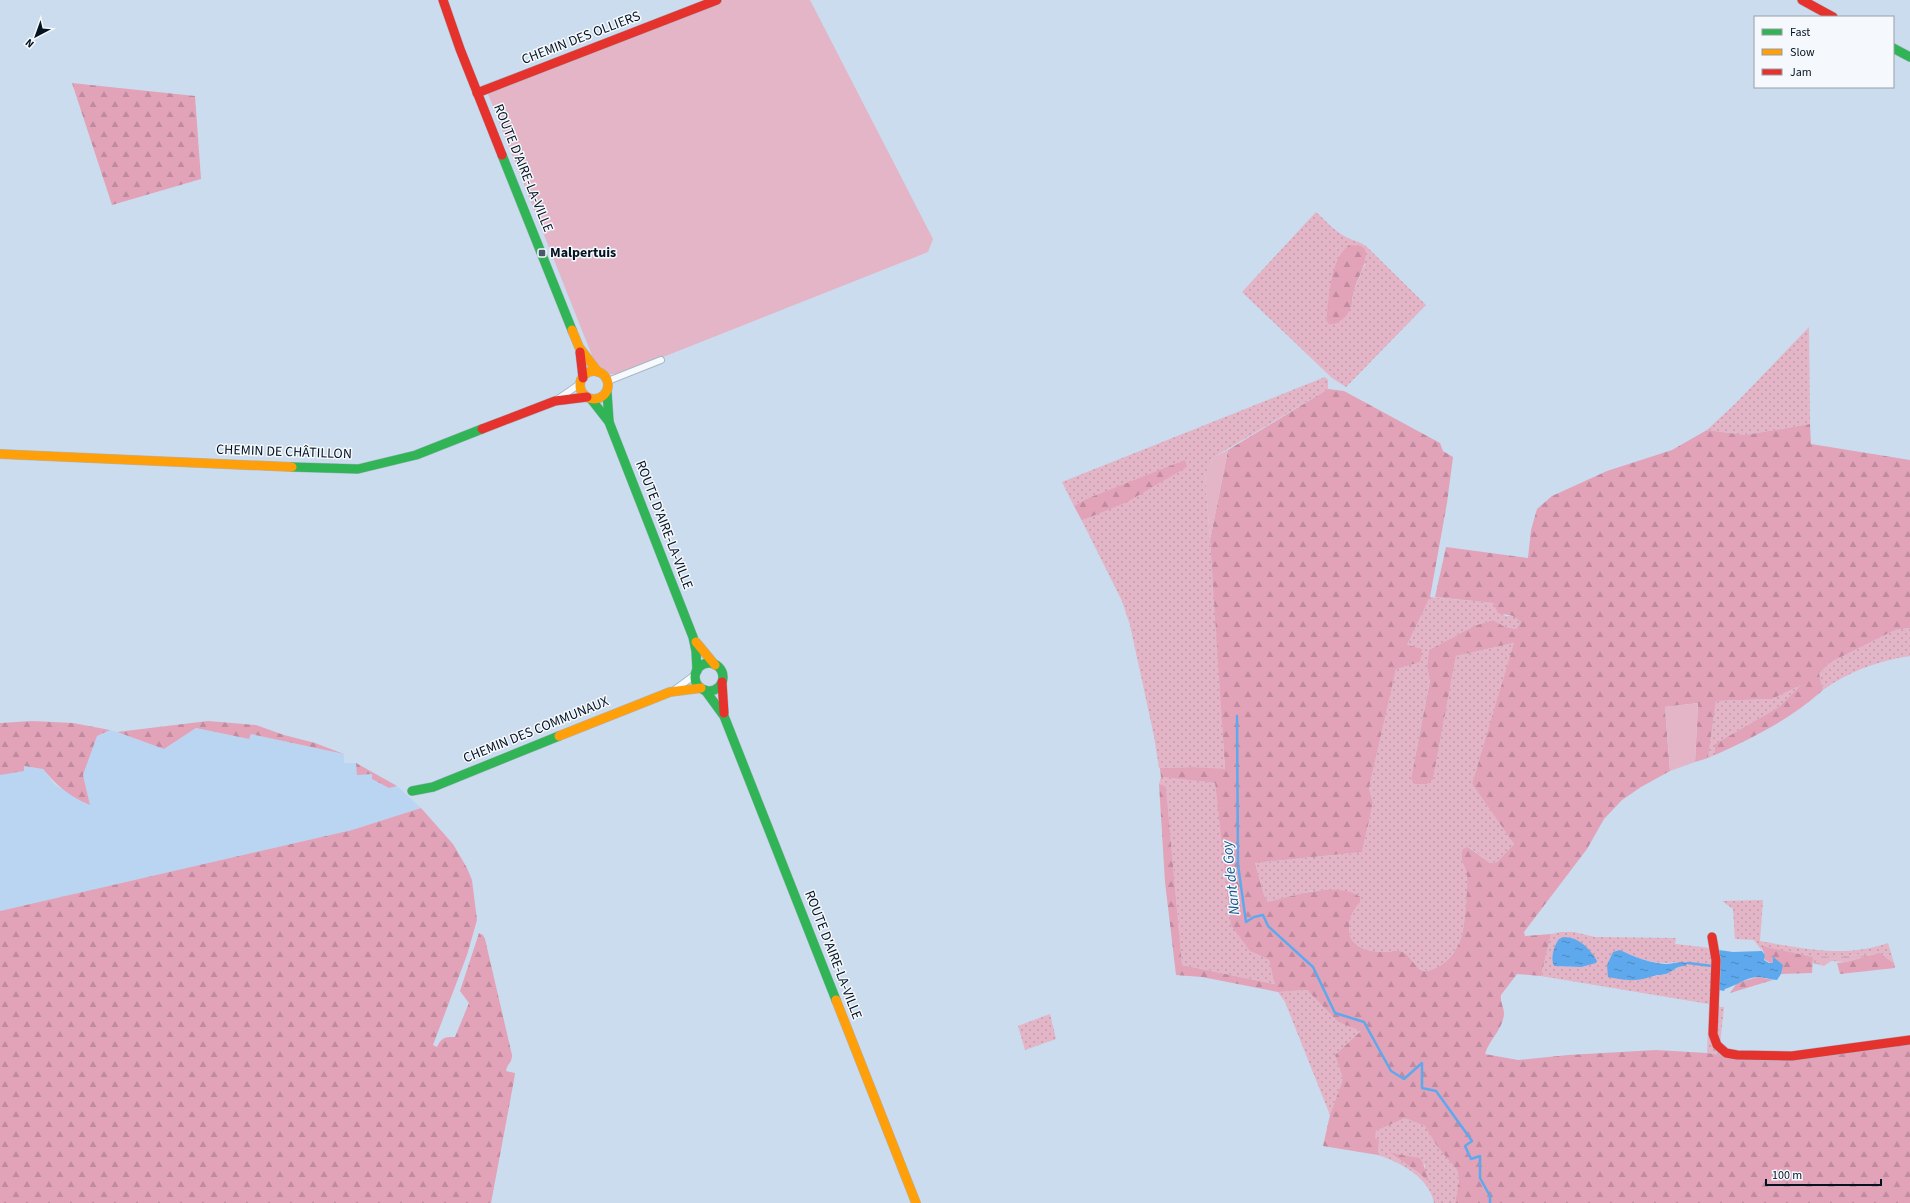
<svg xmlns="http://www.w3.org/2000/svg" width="1910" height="1203" viewBox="0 0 1910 1203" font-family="'Source Sans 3',sans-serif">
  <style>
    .built { fill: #b9d5f2 }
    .grass { fill: url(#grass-dots); fill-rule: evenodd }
    .forest { fill: url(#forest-firs) }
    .wetland { fill: url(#wetland-marsh) }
    .garden { fill: #e3b5c6 }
    .water { fill: url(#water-ripples) }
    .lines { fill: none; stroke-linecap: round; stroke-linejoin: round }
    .stream { stroke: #5ea9ed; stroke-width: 2.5 }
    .street-casing { stroke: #a7b7c7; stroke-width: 8 }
    .fast-casing { stroke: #a7b7c7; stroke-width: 10 }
    .slow-casing { stroke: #a7b7c7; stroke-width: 10 }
    .jam-casing { stroke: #a7b7c7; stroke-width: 10 }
    .street { stroke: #f7fafc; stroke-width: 6 }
    .fast { stroke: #30b455; stroke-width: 9 }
    .slow { stroke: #ff9f0a; stroke-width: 9 }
    .jam { stroke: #e5322d; stroke-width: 9 }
    .poi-dot { fill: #4a5969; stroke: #f5f9fd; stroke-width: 1.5 }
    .labels { text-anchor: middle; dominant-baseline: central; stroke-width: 3; stroke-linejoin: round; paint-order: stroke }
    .street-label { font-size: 14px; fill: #051321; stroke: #f5f9fd }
    .poi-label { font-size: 14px; font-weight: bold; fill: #051321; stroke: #f5f9fd; text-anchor: start }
    .water-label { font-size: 15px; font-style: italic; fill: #10548e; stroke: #f5f9fd }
  </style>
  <defs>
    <pattern id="grass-dots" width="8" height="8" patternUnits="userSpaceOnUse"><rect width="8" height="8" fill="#e3b5c6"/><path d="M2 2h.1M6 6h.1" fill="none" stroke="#c19baa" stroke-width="1.8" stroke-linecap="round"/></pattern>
    <pattern id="forest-firs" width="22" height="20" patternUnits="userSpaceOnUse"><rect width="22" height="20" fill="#e2a3b9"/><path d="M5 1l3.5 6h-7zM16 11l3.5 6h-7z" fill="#c08b9f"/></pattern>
    <pattern id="wetland-marsh" width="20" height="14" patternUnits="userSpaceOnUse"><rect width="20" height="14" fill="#e3b5c6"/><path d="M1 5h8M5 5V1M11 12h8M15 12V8" fill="none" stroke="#c19baa"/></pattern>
    <pattern id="water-ripples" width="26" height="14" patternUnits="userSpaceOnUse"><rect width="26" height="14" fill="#5ea9ed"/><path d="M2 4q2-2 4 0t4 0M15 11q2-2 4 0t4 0" fill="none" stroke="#4c88c0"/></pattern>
  </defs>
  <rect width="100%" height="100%" fill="#cadcee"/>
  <path class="built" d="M 196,728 L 249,739 L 250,734 L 344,754 L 344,763 L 356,763 L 397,786 L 421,808 L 352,830 L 0,911 L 0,775 L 24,766 L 43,769 L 54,784 L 90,805 L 83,775 L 97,736 L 110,730 L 164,749 Z"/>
  <g class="grass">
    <path d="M 1316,212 C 1325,220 1335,232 1346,237 C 1353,241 1360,241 1367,247 L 1426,305 L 1346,387 L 1332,378 L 1242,292 ZM 1338,260 L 1365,264 L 1353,292 L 1353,300 L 1326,320 L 1334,272 Z"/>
    <path d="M 1809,327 L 1810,424 L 1745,435 L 1707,430 L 1736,403 Z"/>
    <path d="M 1325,377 L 1328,380 L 1328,389 L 1214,457 L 1205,474 L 1216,622 L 1225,770 L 1193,767 L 1159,768 L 1154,736 L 1130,625 L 1122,601 L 1082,521 L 1186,461 L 1086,499 L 1074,506 L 1062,482 Z"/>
    <path d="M 1430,597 L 1494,603 L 1505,616 L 1513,616 L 1521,622 L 1516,629 L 1505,627 L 1493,620 L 1474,626 L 1429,650 L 1427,667 L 1430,679 L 1411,779 L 1433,779 L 1456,656 L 1515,643 L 1472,784 L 1514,844 L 1497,862 L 1490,863 L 1469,847 L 1461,854 C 1461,862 1466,867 1467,874 C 1469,886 1465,927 1461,938 C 1456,952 1440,975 1423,970 C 1413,968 1411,956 1403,952 C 1398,949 1390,952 1385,952 C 1371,952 1350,948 1349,932 C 1348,919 1352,911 1360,901 L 1337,890 L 1312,891 L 1268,902 L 1264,895 L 1255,863 L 1362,852 L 1373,803 L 1369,788 L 1396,668 L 1420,662 L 1407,645 Z"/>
    <path d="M 1910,628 L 1910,656 C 1878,661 1849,671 1823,690 L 1819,673 L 1831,662 L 1895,630 Z"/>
    <path d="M 1802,684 L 1779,707 L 1715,744 L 1715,755 L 1708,758 L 1716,701 L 1772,699 Z"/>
    <path d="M 1161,777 L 1215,783 L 1222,841 L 1250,951 L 1269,960 L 1276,984 L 1182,965 L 1166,788 L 1159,784 Z"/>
    <path d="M 1763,900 L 1760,941 C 1804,949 1845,958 1888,943 L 1894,963 L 1884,956 L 1873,953 L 1836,957 L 1813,957 L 1761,947 L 1762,951 L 1754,940 L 1735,939 L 1733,909 L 1722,901 Z"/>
    <path d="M 1561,932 L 1574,932 L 1595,937 L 1676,938 L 1675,944 L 1711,948 L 1717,1002 L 1720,1007 L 1724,1007 L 1720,1044 L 1734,1057 L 1707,1053 L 1709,1004 L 1541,976 L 1551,934 ZM 1564,937 L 1572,938 L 1581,967 L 1554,966 C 1554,954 1553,945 1564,937 ZM 1620,950 C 1636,958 1658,966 1676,962 L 1681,966 L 1664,975 L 1658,975 L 1653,977 Z"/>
    <path d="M 1307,990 L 1338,1022 L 1362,1031 L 1335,1055 L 1343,1079 L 1330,1115 L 1285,1002 L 1278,992 Z"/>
    <path d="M 1050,1014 L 1056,1039 L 1025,1050 L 1018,1026 Z"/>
    <path d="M 1405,1118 L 1426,1126 L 1437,1146 L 1457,1170 L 1459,1180 L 1455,1203 L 1434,1203 C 1430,1178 1400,1162 1378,1155 L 1379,1140 L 1374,1138 L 1376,1131 ZM 1391,1154 L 1425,1165 L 1425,1173 L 1429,1182 L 1419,1173 Z"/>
  </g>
  <g class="forest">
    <path d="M 72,83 L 195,96 L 201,179 L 112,205 Z"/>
    <path d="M 1349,245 L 1361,246 L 1365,249 C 1368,264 1358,276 1354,290 C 1352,296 1353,303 1350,309 C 1348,316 1337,326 1329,324 L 1326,320 C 1330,297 1329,261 1349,245 Z"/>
    <path d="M 1328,389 L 1344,391 L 1440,443 L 1443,451 L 1453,457 L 1447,503 L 1430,597 L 1407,645 L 1422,649 L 1420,662 L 1396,669 L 1369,788 L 1373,803 L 1362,852 L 1255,863 L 1264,895 L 1268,902 C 1293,896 1338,881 1360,897 L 1360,902 C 1353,910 1349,917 1349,929 C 1348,947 1369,952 1385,952 C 1390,952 1397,949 1403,952 C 1413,957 1416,975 1431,970 C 1446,966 1456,952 1461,938 C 1465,928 1468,886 1467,875 C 1466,865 1458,860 1463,849 L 1468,847 L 1490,863 L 1497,862 L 1514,844 L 1472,784 L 1514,643 L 1456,656 L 1433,779 L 1427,784 L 1415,784 L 1411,779 L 1430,680 L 1427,667 L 1429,650 L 1474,626 L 1493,620 L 1505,627 L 1516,629 L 1521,622 L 1513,616 L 1498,613 L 1493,603 L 1435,597 L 1446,547 L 1528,558 L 1531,530 L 1537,509 L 1552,496 L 1607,471 L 1672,450 L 1707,430 L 1745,435 L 1810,424 L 1811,444 L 1910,460 L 1910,628 L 1895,630 L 1831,662 L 1819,673 L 1823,690 C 1789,720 1756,736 1715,755 L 1715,744 L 1779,707 L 1801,685 L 1772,699 L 1716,701 L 1708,758 L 1695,762 L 1698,703 L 1665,707 L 1670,771 L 1641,787 L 1622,800 L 1604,819 L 1587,849 L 1524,932 L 1525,936 L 1551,934 L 1541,976 L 1517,974 L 1501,995 C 1500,1002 1504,1007 1504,1014 C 1503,1029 1489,1040 1485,1054 L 1518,1060 L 1568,1055 L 1656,1050 L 1707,1053 L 1734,1057 L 1910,1043 L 1910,1203 L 1455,1203 L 1459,1180 L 1457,1170 L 1437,1146 L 1425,1126 L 1405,1118 L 1376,1131 L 1375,1138 L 1379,1140 L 1378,1155 L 1323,1146 L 1330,1115 L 1343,1079 L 1335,1055 L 1361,1031 L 1338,1022 L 1307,990 L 1278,992 L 1202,977 L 1176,975 L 1165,882 L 1159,784 L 1166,787 L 1182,965 L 1275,984 L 1269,960 L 1250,951 L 1231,925 L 1215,783 L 1161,777 L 1160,768 L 1193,767 L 1225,769 L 1210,540 L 1228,450 Z"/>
    <path d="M 1185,460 L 1187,467 L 1127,502 L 1083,520 L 1082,521 L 1074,506 L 1086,499 Z"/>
    <path d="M 32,721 L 73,723 L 110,730 L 97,736 L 83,775 L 90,805 C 70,797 56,785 43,769 L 24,766 L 24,771 L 0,775 L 0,723 Z"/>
    <path d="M 208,721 L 256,725 L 284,735 L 315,743 L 344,754 L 251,734 L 249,739 L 196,728 L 164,749 L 117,732 Z"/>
    <path d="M 356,763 L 397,786 L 389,788 L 372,779 L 372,774 L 357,775 Z"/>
    <path d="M 421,808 L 453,844 L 467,868 L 472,880 L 477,920 L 467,955 L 433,1045 L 437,1047 C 442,1037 445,1037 455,1037 L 469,1003 L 460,991 L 479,933 L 483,935 L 485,939 L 512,1055 C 512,1063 507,1064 506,1071 L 515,1073 L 514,1080 L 491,1203 L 0,1203 L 0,911 L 352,830 Z"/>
    <path d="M 1761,946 L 1813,957 L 1812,973 L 1781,974 L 1781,968 L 1773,958 L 1773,963 L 1772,964 L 1764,959 L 1765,955 Z"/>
    <path d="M 1879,953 L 1894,963 L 1895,968 L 1840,974 L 1837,963 L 1846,962 Z"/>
    <path d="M 1758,977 L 1773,980 L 1730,993 L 1737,983 Z"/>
    <path d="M 1390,1153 L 1420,1158 C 1425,1166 1426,1174 1430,1183 L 1419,1173 Z"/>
  </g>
  <path class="wetland" d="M 1873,953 L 1879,953 L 1846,962 L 1831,961 L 1824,966 L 1813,963 L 1813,957 L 1816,956 L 1836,957 Z"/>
  <g class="garden">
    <path d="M 724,0 L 810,0 L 933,239 L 928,252 L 620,374 L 610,374 L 595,363 L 488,94 L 495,88 Z"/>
    <path d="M 1228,450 L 1210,540 L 1205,474 L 1214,457 Z"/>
    <path d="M 1698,703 L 1695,762 L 1670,771 L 1665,707 Z"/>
  </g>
  <g class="water">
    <path d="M 1564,937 C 1579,937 1590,949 1597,961 L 1596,963 L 1581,967 L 1554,966 C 1550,958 1554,946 1559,939 Z"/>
    <path d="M 1620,950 C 1634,957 1650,963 1666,964 C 1673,964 1680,961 1688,963 L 1685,966 C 1678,965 1673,971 1666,974 C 1662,975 1660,975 1657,975 C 1636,982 1629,981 1608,977 L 1607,965 L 1613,952 Z"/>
    <path d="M 1719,950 L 1733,952 L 1762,951 L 1765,955 L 1764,960 L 1769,963 L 1773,963 L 1773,958 L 1771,955 L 1783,965 L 1781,974 L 1777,980 C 1771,980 1764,977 1758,977 C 1746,977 1736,986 1725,989 L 1724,991 L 1719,990 Z"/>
  </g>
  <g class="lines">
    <g class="stream">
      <path d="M 1237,716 L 1238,865 L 1246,922 L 1254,917 L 1263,915 L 1268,926 L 1313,967 L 1335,1013 L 1364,1022 L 1391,1071 L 1404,1079 L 1422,1063 L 1422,1088 L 1436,1091 L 1472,1141 L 1465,1146 L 1471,1159 L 1480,1156 L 1480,1178 L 1490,1196 L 1490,1203"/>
      <path d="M 1688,963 L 1712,966"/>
    </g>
    <g class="street-casing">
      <g id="street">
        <path d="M 608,381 L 661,360"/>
        <path d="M 558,399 L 581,383"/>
        <path d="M 673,691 L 696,674"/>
      </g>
    </g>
    <g class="fast-casing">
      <g id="fast">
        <path d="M 1893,48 L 1910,57"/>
        <path d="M 502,155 L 572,330"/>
        <path d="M 607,392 L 609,421"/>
        <path d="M 591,399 L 609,422 L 693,637 L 696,651 L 697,671"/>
        <path d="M 292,467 L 358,469 L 416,455 L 482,429"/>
        <circle cx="709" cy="677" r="14"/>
        <path d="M 705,690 L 724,716 L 836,1000"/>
        <path d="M 412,791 L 433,787 L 559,736"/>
      </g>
    </g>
    <g class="slow-casing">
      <g id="slow">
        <path d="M 572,330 L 579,347 L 598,372"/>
        <circle cx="594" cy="385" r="14"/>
        <path d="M 0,454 L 292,467"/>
        <path d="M 696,642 L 715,665"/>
        <path d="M 559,736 L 670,692 L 701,688"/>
        <path d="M 836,1000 L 916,1203"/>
      </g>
    </g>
    <g class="jam-casing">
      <g id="jam">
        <path d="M 443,0 L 460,49 L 502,155"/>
        <path d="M 1802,0 L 1833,17"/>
        <path d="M 477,93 L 717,0"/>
        <path d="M 580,352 L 583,378"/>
        <path d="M 482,429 L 555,401 L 587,397"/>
        <path d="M 722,682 L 724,713"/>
        <path d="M 1712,937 L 1716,960 L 1713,1034 L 1717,1045 L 1726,1053 L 1737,1055 L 1792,1056 L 1910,1040"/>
      </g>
    </g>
    <use href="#street" class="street"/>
    <use href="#fast" class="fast"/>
    <use href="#slow" class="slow"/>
    <use href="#jam" class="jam"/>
  </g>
  <rect class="poi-dot" x="538" y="249" width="8" height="8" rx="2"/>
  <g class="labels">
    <g class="street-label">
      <text transform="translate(581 38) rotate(-21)">CHEMIN DES OLLIERS</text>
      <text transform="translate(523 168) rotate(68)">ROUTE D'AIRE-LA-VILLE</text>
      <text transform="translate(284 452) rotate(2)">CHEMIN DE CHÂTILLON</text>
      <text transform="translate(664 525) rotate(69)">ROUTE D'AIRE-LA-VILLE</text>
      <text transform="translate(536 730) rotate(-22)">CHEMIN DES COMMUNAUX</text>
      <text transform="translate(833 955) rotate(69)">ROUTE D'AIRE-LA-VILLE</text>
    </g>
    <g class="poi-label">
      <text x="550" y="253">Malpertuis</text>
    </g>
    <g class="water-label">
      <text transform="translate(1231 878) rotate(-96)">Nant de Goy</text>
    </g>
  </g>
  <rect x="1754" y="16" width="140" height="72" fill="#f5f9fd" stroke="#959da5"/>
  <rect x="1762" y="29" width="20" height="6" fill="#30b455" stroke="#959da5"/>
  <text x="1790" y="36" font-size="12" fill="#051321">Fast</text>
  <rect x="1762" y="49" width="20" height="6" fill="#ff9f0a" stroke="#959da5"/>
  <text x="1790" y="56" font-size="12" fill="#051321">Slow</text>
  <rect x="1762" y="69" width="20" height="6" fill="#e5322d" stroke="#959da5"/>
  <text x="1790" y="76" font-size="12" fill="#051321">Jam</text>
  <g transform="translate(36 36) rotate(221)" stroke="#f5f9fd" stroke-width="3" paint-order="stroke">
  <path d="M0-3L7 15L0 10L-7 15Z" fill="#051321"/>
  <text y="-6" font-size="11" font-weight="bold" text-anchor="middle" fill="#051321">N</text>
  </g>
  <path d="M1766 1179v6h115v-6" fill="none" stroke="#051321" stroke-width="2"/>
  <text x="1772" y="1179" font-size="12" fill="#051321" stroke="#f5f9fd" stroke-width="3" paint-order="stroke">100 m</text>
</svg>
